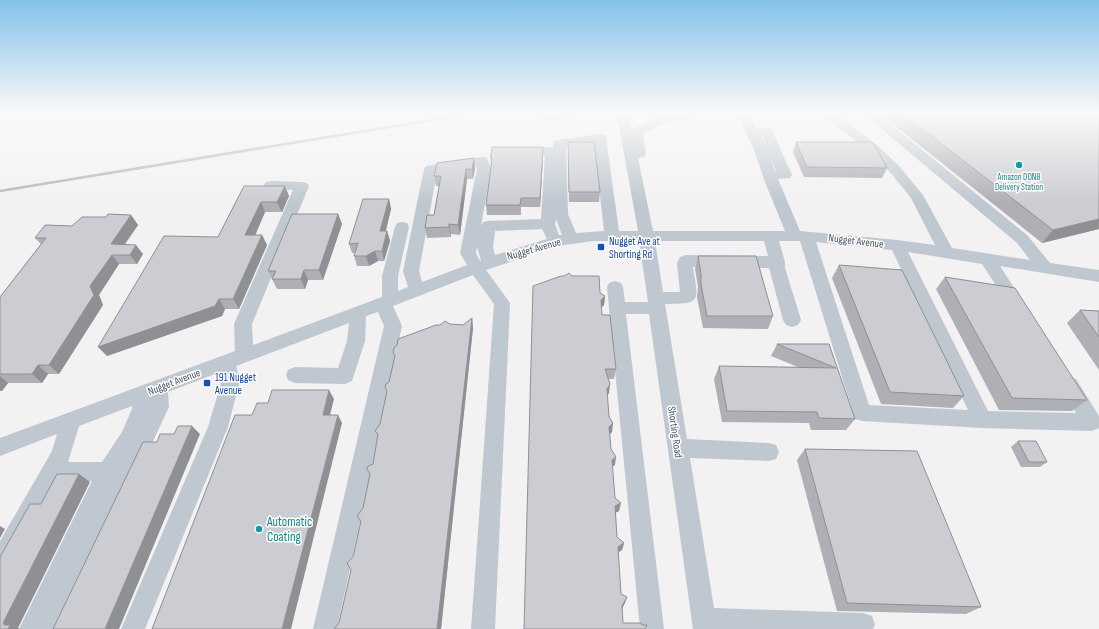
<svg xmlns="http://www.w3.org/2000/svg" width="1099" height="629" viewBox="0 0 1099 629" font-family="'Sofia Sans Condensed',sans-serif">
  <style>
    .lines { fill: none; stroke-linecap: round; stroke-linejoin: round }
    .minor { fill: #bfc8d0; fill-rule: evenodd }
    .rail { stroke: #b3b6bb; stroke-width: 2.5 }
    .wall { fill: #afb0b5 }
    .shaded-wall { fill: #8e9094 }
    .building { fill: #cbcdd3; stroke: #8e9094 }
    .culture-dot { fill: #0f9aa8; stroke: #fff; stroke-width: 1.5 }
    .transit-dot { fill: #1a4fb4; stroke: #fff; stroke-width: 1.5 }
    .labels { text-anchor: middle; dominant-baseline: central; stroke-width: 3; stroke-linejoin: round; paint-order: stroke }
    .far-culture-label { font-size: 9px; fill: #0d838f; stroke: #fff }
    .transit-label { font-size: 11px; fill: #164399; stroke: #fff; text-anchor: start }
    .street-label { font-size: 11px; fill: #49535f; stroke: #fff }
    .near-culture-label { font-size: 13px; fill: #0d838f; stroke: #fff; text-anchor: start }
  </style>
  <rect width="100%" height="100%" fill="#f3f1f1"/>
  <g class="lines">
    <g class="minor">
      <path d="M 546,114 L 576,114 L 574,117 L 547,122 L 543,121 L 541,118 L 543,115 Z"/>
      <path d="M 617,114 L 629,114 L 632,130 C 652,116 673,114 697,114 L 695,117 L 660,125 L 643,134 L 646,154 L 644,157 L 638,158 L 653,231 L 785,231 L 765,182 L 753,147 L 737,115 L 757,114 L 751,118 L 756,128 L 771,128 L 792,175 L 790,178 L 778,179 L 800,231 L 897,240 L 935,245 L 911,198 L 890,172 L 857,142 L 820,114 L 835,114 L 843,119 L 878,146 L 899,166 L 923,195 L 952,248 L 1030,260 L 1017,243 L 864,114 L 878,114 L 1027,235 L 1050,263 L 1099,270 L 1099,282 L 1000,266 L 1026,306 L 1024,310 L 1018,312 L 1012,310 L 982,264 L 908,252 L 988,411 L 1076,413 L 1060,385 L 1062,379 L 1069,377 L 1076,379 L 1099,416 L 1099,428 L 1092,431 L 982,428 L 862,421 L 855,419 L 800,241 L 779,241 L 785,262 L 785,268 L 801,320 L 798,325 L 792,327 L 786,325 L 783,320 L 769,268 L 693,267 C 698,301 703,304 665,304 L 687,439 L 769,443 L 776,445 L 779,452 L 776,459 L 769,461 L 690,458 L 714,608 L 863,613 L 872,616 L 875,625 L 873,629 L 693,629 L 649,314 L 626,314 L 664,629 L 640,629 L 607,287 L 609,283 L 615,281 L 621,283 L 623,287 L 625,302 L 648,302 L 639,241 L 594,241 L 557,246 L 486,270 L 510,303 L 495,629 L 471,629 L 494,304 L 473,275 L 393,306 L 402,326 L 337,629 L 313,629 L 384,326 L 378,312 L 366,316 L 365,341 L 352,381 L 345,384 L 295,383 L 288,380 L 286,375 L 288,370 L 295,367 L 338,368 L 347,341 L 349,323 L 236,366 L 240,380 L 228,427 L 145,629 L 121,629 L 208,427 L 222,380 L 220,372 L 168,392 L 169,407 L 65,629 L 19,629 L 92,481 L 57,481 L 8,571 L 0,574 L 0,541 L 52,451 L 57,434 L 0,456 L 0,438 L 235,351 L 234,324 L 293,190 L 266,188 L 264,185 L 266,182 L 271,181 L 302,182 L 307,183 L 309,186 L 252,324 L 253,345 L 382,297 L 382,276 L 395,227 L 397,223 L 402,222 L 407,223 L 409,227 L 398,276 L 398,291 L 408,287 L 403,271 L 424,169 L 426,166 L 482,157 L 487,158 L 491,169 L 481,226 L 483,222 L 488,221 L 541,219 L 545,155 L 516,155 L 514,152 L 516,149 L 553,147 L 554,141 L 559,140 L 600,134 L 605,135 L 606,138 L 619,231 L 638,231 ZM 760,135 L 762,135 L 776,171 L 775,171 L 767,147 ZM 594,143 L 604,231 L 576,233 L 568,214 L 566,147 ZM 476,166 L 477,169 L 460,253 L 467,265 L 422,282 L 419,271 L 437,172 ZM 556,219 L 562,235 L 559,235 L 555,224 ZM 480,229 L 477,247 L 481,260 L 480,261 L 476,253 ZM 542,229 L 547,239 L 495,255 L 493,247 L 495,231 ZM 655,241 L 764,241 L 768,256 L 686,255 L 680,257 L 677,263 L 680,292 L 663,292 ZM 816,242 L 892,250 L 968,410 L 869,405 ZM 132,406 L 132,409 L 122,432 L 102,462 L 68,462 L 79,426 Z"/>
    </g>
    <path class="rail" d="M 0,191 L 468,114"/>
  </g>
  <g class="wall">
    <path d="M 886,114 L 1099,114 L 1099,229 L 1042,243 L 884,117 Z"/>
    <path d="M 568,142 L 600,192 L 599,202 L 569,202 Z"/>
    <path d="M 796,142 L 887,168 L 882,178 L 804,177 L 793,152 Z"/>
    <path d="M 543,147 L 543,157 L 540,207 L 521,207 L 521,215 L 487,215 L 486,205 L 491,164 L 490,155 Z"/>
    <path d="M 437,163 L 475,168 L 473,179 L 467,179 L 460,235 L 451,234 L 451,237 L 427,238 L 425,228 L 434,215 L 439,186 L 436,186 L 434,176 Z"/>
    <path d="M 244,186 L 285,186 L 289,196 L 282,212 L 265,212 L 255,235 L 262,235 L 267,245 L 239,309 L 225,309 L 222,316 L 107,356 L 218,237 Z"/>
    <path d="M 389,199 L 391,209 L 386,231 L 387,231 L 390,241 L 384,261 L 378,261 L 369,266 L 357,266 L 354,256 L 355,253 L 352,253 L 349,244 Z"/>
    <path d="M 338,214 L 342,224 L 323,280 L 308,280 L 305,289 L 277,289 L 268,271 Z"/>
    <path d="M 131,215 L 138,225 L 125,244 L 143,254 L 137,264 L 119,264 L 99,295 L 103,305 L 59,374 L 48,374 L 42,383 L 8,383 L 2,391 L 0,391 L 0,297 L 41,244 L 35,238 L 72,226 L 106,217 Z"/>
    <path d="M 698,256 L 773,316 L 768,329 L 703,328 L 697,297 L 698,287 L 695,269 Z"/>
    <path d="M 839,265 L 964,396 L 953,408 L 881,404 L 832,278 Z"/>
    <path d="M 572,276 L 600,293 L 605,296 L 604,305 L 601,308 L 602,315 L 616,369 L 614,379 L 608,379 L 609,393 L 607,395 L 609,417 L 612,432 L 610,434 L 611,449 L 615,465 L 612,467 L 615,498 L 619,511 L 615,513 L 617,537 L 624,543 L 622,550 L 618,552 L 621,594 L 625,603 L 622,609 L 623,623 L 524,629 Z"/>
    <path d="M 945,277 L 1087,400 L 1072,411 L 999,410 L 936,289 Z"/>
    <path d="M 1080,310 L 1099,311 L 1099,370 L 1067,323 Z"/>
    <path d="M 472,318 L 473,328 L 441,629 L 334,629 L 339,623 L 351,570 L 360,522 L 357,516 L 363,508 L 370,475 L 367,469 L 373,464 L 378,437 L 375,431 L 380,424 L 394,357 L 393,352 L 450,324 L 463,325 Z"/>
    <path d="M 777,344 L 829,344 L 855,419 L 846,430 L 811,430 L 809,423 L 722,422 L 714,379 L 719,366 L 798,367 L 771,356 Z"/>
    <path d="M 1018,441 L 1047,462 L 1040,467 L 1021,467 L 1011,447 Z"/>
    <path d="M 805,449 L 981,607 L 966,614 L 837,611 L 797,460 Z"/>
  </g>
  <g class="shaded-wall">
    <path d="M 543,147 L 543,157 L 540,207 L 540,198 Z"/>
    <path d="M 474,158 L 475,168 L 473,179 L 472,169 Z"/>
    <path d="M 466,169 L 467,179 L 460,235 L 458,225 Z"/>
    <path d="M 285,186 L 289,196 L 282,212 L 277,202 Z"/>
    <path d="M 389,199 L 391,209 L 383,241 L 380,231 Z"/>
    <path d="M 261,202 L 265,212 L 251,245 L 245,235 Z"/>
    <path d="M 338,214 L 342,224 L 323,280 L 319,270 Z"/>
    <path d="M 131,215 L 138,225 L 118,254 L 111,244 Z"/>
    <path d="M 1099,219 L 1099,229 L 1042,243 L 1053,230 Z"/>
    <path d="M 449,224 L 451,234 L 451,237 L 449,227 Z"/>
    <path d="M 387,231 L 390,241 L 384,261 L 382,251 Z"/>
    <path d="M 262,235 L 267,245 L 239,309 L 233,299 Z"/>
    <path d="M 136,245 L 143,254 L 137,264 L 130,255 Z"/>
    <path d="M 375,251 L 378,261 L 369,266 L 366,256 Z"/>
    <path d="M 112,255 L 119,264 L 99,295 L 103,305 L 59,374 L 49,365 L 90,286 Z"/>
    <path d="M 304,270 L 308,280 L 305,289 L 301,279 Z"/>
    <path d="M 605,296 L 604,305 L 600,309 L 601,300 Z"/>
    <path d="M 219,299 L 225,309 L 222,316 L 107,356 L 98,347 Z"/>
    <path d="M 472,318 L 473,328 L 441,629 L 437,629 Z"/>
    <path d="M 38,365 L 48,374 L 42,383 L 32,374 Z"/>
    <path d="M 0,376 L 8,383 L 2,391 L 0,390 Z"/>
    <path d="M 610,384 L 609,393 L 606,398 L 607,389 Z"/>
    <path d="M 329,390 L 334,399 L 328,423 L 323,415 Z"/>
    <path d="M 338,415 L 342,423 L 291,629 L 282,629 Z"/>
    <path d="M 613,423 L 612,432 L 608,436 L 609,427 Z"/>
    <path d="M 192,426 L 200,434 L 119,629 L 105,629 Z"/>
    <path d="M 616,457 L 615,465 L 610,468 L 612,460 Z"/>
    <path d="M 79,474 L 90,482 L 18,628 L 20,629 L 8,629 L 3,623 Z"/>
    <path d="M 621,503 L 619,511 L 613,514 L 615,506 Z"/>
    <path d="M 0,526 L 5,529 L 0,538 Z"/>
    <path d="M 624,543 L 622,550 L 616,554 L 618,547 Z"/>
    <path d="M 627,597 L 625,603 L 620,612 L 622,606 Z"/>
  </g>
  <g class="building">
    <path d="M 903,114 L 1099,114 L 1099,219 L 1053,230 Z"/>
    <path d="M 568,142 L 594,142 L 600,192 L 569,192 Z"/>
    <path d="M 796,142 L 871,142 L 875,146 L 887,168 L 807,167 Z"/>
    <path d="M 492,147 L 543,147 L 540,198 L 521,198 L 520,205 L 486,205 L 492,159 L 490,155 L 491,155 Z"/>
    <path d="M 474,158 L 472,169 L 466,169 L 458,225 L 449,224 L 449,227 L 425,228 L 427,215 L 434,215 L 441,176 L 434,176 L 437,163 Z"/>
    <path d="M 244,186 L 285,186 L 277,202 L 261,202 L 245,235 L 262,235 L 233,299 L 219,299 L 215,306 L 98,347 L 164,236 L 218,237 Z"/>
    <path d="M 363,199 L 389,199 L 380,231 L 387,231 L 382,251 L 375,251 L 366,256 L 354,256 L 358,243 L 349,244 Z"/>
    <path d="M 108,214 L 131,215 L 111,244 L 136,245 L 130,255 L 112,255 L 90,286 L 94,295 L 49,365 L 38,365 L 32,374 L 0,374 L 0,297 L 46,238 L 35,238 L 45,225 L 72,226 L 82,217 L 106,217 Z"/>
    <path d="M 292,214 L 338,214 L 319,270 L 304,270 L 301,279 L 272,279 L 276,271 L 268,271 Z"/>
    <path d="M 698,256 L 756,256 L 773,316 L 707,316 L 701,284 L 701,274 Z"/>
    <path d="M 839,265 L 902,270 L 964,396 L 890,392 Z"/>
    <path d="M 569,273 L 572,276 L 599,276 L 600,293 L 605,296 L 601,300 L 602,315 L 610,315 L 616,369 L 605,369 L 610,384 L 607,389 L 609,417 L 613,423 L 609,427 L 611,449 L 616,457 L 612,460 L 615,498 L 621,503 L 615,506 L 617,537 L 624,543 L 618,547 L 621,594 L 627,597 L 622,606 L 623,623 L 641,623 L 642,625 L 647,625 L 645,629 L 524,629 L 533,286 L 561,276 L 564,276 Z"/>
    <path d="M 945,277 L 1015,288 L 1087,400 L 1012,398 Z"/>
    <path d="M 1080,310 L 1099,311 L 1099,337 Z"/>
    <path d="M 472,318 L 437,629 L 334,629 L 339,623 L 351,570 L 347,563 L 353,557 L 361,521 L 357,516 L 363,508 L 370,474 L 367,469 L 367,467 L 373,464 L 378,434 L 375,431 L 380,424 L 387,391 L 385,387 L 386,384 L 389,382 L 395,356 L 393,352 L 394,348 L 397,345 L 398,339 L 436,325 L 440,325 L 445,321 L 450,324 L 463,325 Z"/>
    <path d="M 777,344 L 829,344 L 855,419 L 819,418 L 817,412 L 727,411 L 719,366 L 836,368 Z"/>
    <path d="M 272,390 L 329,390 L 323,415 L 338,415 L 282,629 L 152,629 L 235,415 L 252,415 L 257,403 L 268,403 Z"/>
    <path d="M 178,426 L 192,426 L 105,629 L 53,629 L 143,442 L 157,442 L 160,434 L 174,434 Z"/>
    <path d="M 1018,441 L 1036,441 L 1047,462 L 1029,462 Z"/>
    <path d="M 805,449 L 917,451 L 981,607 L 847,603 Z"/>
    <path d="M 57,474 L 79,474 L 3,623 L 4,625 L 10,625 L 8,629 L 0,629 L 0,557 L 30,504 L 41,504 Z"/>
  </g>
  <linearGradient id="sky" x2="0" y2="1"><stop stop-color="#84c1ea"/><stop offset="0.56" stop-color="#faf9f9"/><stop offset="1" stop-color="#faf9f9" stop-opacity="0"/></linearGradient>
  <rect width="1099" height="203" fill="url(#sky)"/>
  <g class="culture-dot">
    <circle cx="1019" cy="165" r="4"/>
    <circle cx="259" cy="529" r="4"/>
  </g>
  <g class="transit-dot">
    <rect x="597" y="243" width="8" height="8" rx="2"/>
    <rect x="203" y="379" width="8" height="8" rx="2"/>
  </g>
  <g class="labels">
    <g class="far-culture-label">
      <text x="1019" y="177">Amazon DON8<tspan x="1019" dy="10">Delivery Station</tspan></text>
    </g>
    <g class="transit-label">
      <text x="609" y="241">Nugget Ave at<tspan x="609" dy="13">Shorting Rd</tspan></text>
      <text x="215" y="377">191 Nugget<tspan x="215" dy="13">Avenue</tspan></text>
    </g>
    <g class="street-label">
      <text transform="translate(856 241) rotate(7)">Nugget Avenue</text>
      <text transform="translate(534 249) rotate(-16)">Nugget Avenue</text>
      <text transform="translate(174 382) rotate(-21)">Nugget Avenue</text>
      <text transform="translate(675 432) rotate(82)">Shorting Road</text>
    </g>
    <g class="near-culture-label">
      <text x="267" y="522">Automatic<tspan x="267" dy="15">Coating</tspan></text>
    </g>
  </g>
</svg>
